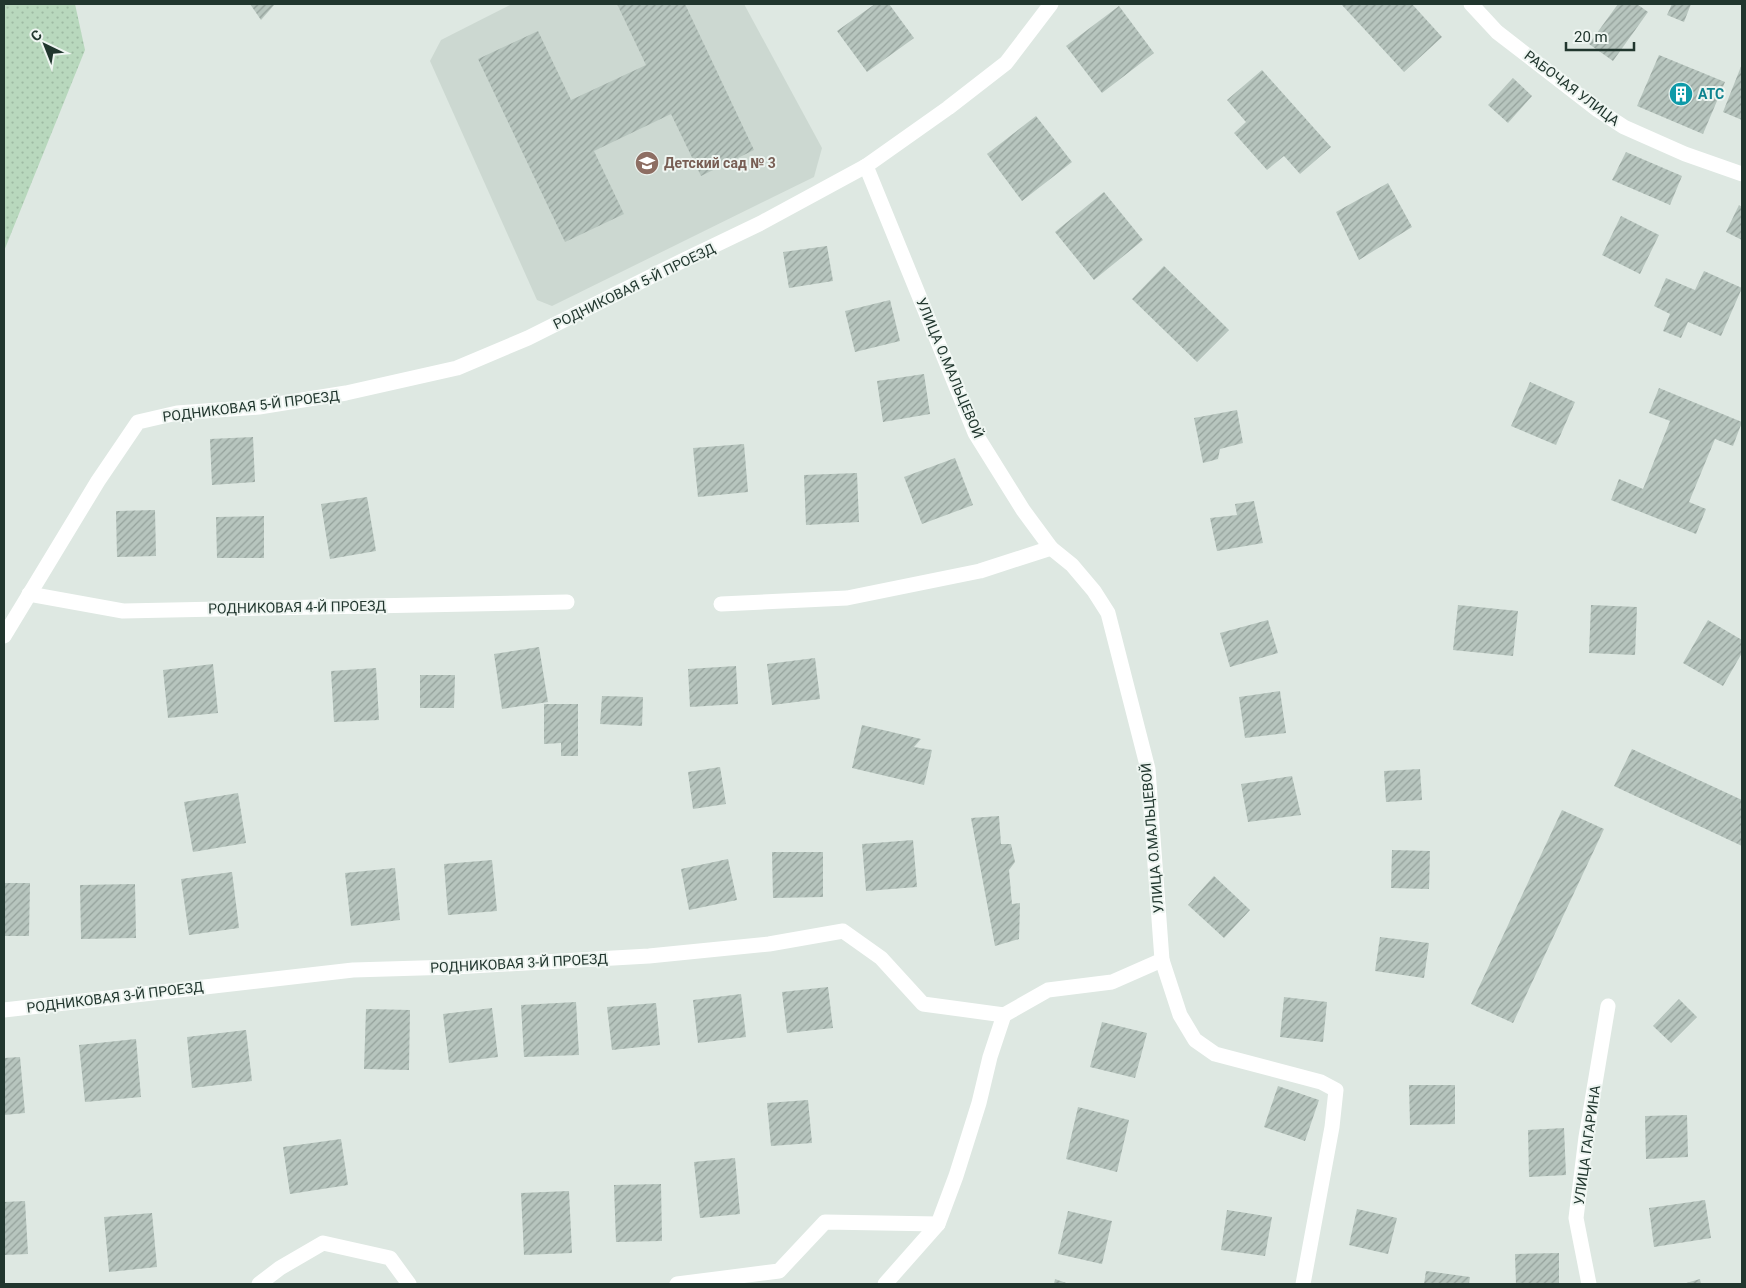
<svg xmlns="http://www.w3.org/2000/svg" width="1746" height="1288" viewBox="0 0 1746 1288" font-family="Roboto,sans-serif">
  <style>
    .built { fill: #ccd8d1 }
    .grass { fill: url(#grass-dots) }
    .building { fill: url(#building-hatch) }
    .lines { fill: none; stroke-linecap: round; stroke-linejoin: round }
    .minor { stroke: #fff; stroke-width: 15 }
    .labels { text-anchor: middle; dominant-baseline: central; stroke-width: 4; stroke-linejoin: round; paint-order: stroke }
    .street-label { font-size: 14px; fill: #21362e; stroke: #eef5f1 }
    .culture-label { font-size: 14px; font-weight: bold; fill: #0d838f; stroke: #eef5f1; text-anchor: start }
    .education-label { font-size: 14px; font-weight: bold; fill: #785e54; stroke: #eef5f1; text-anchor: start }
  </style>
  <defs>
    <pattern id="grass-dots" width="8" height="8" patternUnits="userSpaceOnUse" patternTransform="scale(1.25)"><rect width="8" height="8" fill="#b8d8bd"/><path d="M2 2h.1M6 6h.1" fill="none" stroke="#9ebaa3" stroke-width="1.8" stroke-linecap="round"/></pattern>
    <pattern id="building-hatch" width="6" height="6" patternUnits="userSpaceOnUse" patternTransform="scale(1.25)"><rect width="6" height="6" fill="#b7c5be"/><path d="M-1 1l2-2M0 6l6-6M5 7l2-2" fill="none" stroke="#94a19b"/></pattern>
  </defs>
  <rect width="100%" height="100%" fill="#dee8e2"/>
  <path class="built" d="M 512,4 L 744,4 L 822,148 L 814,177 L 552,306 L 537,300 L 430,61 L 441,40 Z"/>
  <path class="grass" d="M 4,4 L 75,4 L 85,50 L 4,251 Z"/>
  <g class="building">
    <path d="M 250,4 L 275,4 L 261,20 Z"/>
    <path d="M 617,4 L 685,4 L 754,150 L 701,176 L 671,114 L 594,151 L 624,214 L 565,242 L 478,59 L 538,31 L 571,100 L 646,65 Z"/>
    <path d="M 875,4 L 889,4 L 914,38 L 867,72 L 837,31 Z"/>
    <path d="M 1341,4 L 1412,4 L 1442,37 L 1404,72 Z"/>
    <path d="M 1618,4 L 1637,4 L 1648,12 L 1613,61 L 1589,44 Z"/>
    <path d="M 1672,4 L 1691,4 L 1684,22 L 1667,15 Z"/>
    <path d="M 1119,6 L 1154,53 L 1102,93 L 1066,46 Z"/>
    <path d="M 1659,55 L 1725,82 L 1703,134 L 1637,106 Z"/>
    <path d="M 1742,64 L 1742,120 L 1723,112 Z"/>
    <path d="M 1262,70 L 1331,147 L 1300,174 L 1284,156 L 1267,170 L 1234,133 L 1246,122 L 1227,100 Z"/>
    <path d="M 1513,78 L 1532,96 L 1508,123 L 1488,105 Z"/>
    <path d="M 1036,116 L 1072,162 L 1022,201 L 987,154 Z"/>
    <path d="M 1626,152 L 1682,176 L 1670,205 L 1612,180 Z"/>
    <path d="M 1388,183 L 1412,227 L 1359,260 L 1336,212 Z"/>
    <path d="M 1104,192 L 1143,240 L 1094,280 L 1055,232 Z"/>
    <path d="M 1739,205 L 1742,207 L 1742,240 L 1726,232 Z"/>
    <path d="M 1621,216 L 1659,235 L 1640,274 L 1602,255 Z"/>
    <path d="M 827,246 L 833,281 L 789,288 L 783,252 Z"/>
    <path d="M 1164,266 L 1229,330 L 1197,362 L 1132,299 Z"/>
    <path d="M 1704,271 L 1742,288 L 1721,336 L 1688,322 L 1681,338 L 1663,331 L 1670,314 L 1654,306 L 1666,278 L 1695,290 Z"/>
    <path d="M 890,300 L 900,341 L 855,352 L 845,311 Z"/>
    <path d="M 924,374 L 930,414 L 883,422 L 877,381 Z"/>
    <path d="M 1530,382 L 1575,402 L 1556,445 L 1511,426 Z"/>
    <path d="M 1659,388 L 1742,422 L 1733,446 L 1715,439 L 1689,502 L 1706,509 L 1696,534 L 1611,500 L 1619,479 L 1643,489 L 1670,421 L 1649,413 Z"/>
    <path d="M 1237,410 L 1243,443 L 1220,449 L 1218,459 L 1203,463 L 1194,418 Z"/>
    <path d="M 253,437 L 255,482 L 212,485 L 210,439 Z"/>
    <path d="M 744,444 L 748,492 L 698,497 L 693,448 Z"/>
    <path d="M 955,458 L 973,505 L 922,524 L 904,477 Z"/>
    <path d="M 857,473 L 859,522 L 806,525 L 804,475 Z"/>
    <path d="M 367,497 L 376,551 L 330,559 L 321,504 Z"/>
    <path d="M 1254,501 L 1263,543 L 1217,551 L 1210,518 L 1237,515 L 1235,504 Z"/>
    <path d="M 155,510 L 156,556 L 117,557 L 116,511 Z"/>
    <path d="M 264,516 L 264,558 L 217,558 L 216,517 Z"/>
    <path d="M 1458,605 L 1518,611 L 1513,656 L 1453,650 Z"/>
    <path d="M 1591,605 L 1637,607 L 1635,655 L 1589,653 Z"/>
    <path d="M 1268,620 L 1278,653 L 1230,667 L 1220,633 Z"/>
    <path d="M 1708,620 L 1742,640 L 1742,653 L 1723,686 L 1683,663 Z"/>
    <path d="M 539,647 L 548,702 L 502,709 L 494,654 Z"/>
    <path d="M 815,658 L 820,699 L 772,705 L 767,664 Z"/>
    <path d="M 213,664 L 218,713 L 168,718 L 163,670 Z"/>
    <path d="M 736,666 L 738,704 L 690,707 L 688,669 Z"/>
    <path d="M 376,668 L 379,720 L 334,722 L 331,671 Z"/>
    <path d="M 420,675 L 455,675 L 454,708 L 420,708 Z"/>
    <path d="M 1280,691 L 1286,733 L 1245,738 L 1239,697 Z"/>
    <path d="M 602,696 L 643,697 L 642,726 L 600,724 Z"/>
    <path d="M 544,704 L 578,704 L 578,756 L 561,756 L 561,743 L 544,744 Z"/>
    <path d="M 862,725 L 921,739 L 914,747 L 932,750 L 924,785 L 852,768 Z"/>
    <path d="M 1632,749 L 1742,800 L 1742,846 L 1614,786 Z"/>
    <path d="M 720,767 L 726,804 L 693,809 L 688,772 Z"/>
    <path d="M 1420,769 L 1422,800 L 1386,802 L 1384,771 Z"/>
    <path d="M 1292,776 L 1301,815 L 1248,822 L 1241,784 Z"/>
    <path d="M 238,793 L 246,843 L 193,852 L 184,802 Z"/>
    <path d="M 1562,810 L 1604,829 L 1513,1023 L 1471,1004 Z"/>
    <path d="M 999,816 L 1001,844 L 1011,844 L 1015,862 L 1009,870 L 1012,904 L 1020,903 L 1019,939 L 995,946 L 971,818 Z"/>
    <path d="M 913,840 L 917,887 L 866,891 L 862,844 Z"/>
    <path d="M 1392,850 L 1430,851 L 1429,889 L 1391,888 Z"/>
    <path d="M 772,852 L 823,852 L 823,897 L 773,898 Z"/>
    <path d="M 728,859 L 737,900 L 689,910 L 681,869 Z"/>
    <path d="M 492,860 L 497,911 L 448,915 L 444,864 Z"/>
    <path d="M 395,868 L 400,920 L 351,926 L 345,873 Z"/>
    <path d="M 232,872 L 239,928 L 189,935 L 181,879 Z"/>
    <path d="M 1214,876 L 1250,910 L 1224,938 L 1188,905 Z"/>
    <path d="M 4,883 L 30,883 L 29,936 L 4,936 Z"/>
    <path d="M 135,884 L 136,938 L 81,939 L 80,885 Z"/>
    <path d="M 1380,937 L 1429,943 L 1424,978 L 1375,971 Z"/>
    <path d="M 828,987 L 833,1028 L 787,1033 L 782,992 Z"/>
    <path d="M 741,994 L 746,1037 L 698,1043 L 693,1000 Z"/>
    <path d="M 1284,997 L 1327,1002 L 1323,1042 L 1280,1037 Z"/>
    <path d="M 1679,999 L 1697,1017 L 1671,1043 L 1653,1026 Z"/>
    <path d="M 576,1002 L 579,1055 L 524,1057 L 521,1005 Z"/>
    <path d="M 656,1003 L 660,1045 L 612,1050 L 607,1007 Z"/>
    <path d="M 492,1008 L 498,1057 L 449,1063 L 443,1014 Z"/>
    <path d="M 366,1009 L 410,1010 L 409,1070 L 364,1069 Z"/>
    <path d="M 1102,1022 L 1147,1033 L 1135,1078 L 1090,1067 Z"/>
    <path d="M 246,1030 L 252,1081 L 192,1088 L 187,1037 Z"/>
    <path d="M 136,1039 L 141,1097 L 85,1102 L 79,1045 Z"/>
    <path d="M 20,1057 L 25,1113 L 4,1115 L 4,1058 Z"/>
    <path d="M 1409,1085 L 1455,1085 L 1455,1124 L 1410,1125 Z"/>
    <path d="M 1278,1086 L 1319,1100 L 1305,1141 L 1264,1127 Z"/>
    <path d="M 808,1100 L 812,1143 L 771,1146 L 767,1103 Z"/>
    <path d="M 1078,1107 L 1129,1120 L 1117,1172 L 1066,1159 Z"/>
    <path d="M 1687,1115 L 1688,1157 L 1646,1159 L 1645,1116 Z"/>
    <path d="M 1564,1128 L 1566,1175 L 1529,1177 L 1528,1130 Z"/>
    <path d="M 341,1139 L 348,1185 L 290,1194 L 283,1147 Z"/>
    <path d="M 735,1158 L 740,1214 L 700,1218 L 694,1162 Z"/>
    <path d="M 661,1184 L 662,1241 L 616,1242 L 614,1185 Z"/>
    <path d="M 569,1191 L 572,1253 L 524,1255 L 521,1193 Z"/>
    <path d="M 1705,1200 L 1711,1238 L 1654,1247 L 1649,1208 Z"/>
    <path d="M 25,1201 L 28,1254 L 4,1255 L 4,1202 Z"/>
    <path d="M 1357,1209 L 1397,1218 L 1388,1254 L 1349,1245 Z"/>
    <path d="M 1227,1210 L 1272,1217 L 1265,1256 L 1221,1250 Z"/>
    <path d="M 1068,1211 L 1112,1221 L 1102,1264 L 1058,1254 Z"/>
    <path d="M 152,1213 L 157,1267 L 109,1272 L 104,1217 Z"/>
    <path d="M 1559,1253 L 1559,1284 L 1516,1284 L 1515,1254 Z"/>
    <path d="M 1426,1271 L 1470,1277 L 1469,1284 L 1424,1284 Z"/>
    <path d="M 1055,1279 L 1069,1284 L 1054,1284 Z"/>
    <path d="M 1700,1279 L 1701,1284 L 1683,1284 Z"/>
  </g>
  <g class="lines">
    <g class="minor">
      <path d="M 1471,4 L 1497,32 L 1598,110 L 1624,127 L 1685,154 L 1742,174"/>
      <path d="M 866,166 L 975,433 L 1023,510 L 1051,548 L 1072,565 L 1094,591 L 1108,613 L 1148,769 L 1162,960 L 1112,982 L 1048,990 L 1004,1015 L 990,1057 L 979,1103 L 956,1176 L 938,1224 L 885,1284"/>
      <path d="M 29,594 L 123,611 L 567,602"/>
      <path d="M 721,604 L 847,598 L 980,571 L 1051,548"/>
      <path d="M 4,636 L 98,481 L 138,422 L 177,413 L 259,407 L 346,393 L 457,368 L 528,338 L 682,261 L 761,223 L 866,166 L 948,108 L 1006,63 L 1051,4"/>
      <path d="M 1162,960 L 1180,1015 L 1195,1040 L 1215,1054 L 1321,1082 L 1336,1090 L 1332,1127 L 1303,1284"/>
      <path d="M 4,1010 L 353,970 L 454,967 L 649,956 L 769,944 L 843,931 L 881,958 L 923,1004 L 1004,1015"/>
      <path d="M 259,1284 L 280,1268 L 323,1243 L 390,1258 L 409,1284"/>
      <path d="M 677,1284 L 779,1271 L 825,1222 L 938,1224"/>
      <path d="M 1589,1284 L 1576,1218 L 1586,1137 L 1608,1006"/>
    </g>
  </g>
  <defs>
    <g id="building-disc" transform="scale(1.25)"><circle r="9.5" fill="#0f9aa8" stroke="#eef5f1"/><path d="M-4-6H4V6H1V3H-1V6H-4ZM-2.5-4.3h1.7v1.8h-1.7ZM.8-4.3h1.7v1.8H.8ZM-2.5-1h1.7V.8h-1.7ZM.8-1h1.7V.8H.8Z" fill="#fff"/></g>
    <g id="school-disc" transform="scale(1.25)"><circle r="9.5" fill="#8d6e63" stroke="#eef5f1"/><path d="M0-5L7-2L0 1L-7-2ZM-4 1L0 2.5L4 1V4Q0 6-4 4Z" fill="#fff"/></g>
  </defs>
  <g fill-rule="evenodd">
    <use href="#building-disc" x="1681" y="94"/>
    <use href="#school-disc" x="647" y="163"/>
  </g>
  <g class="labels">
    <g class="street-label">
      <text transform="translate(1572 88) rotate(37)">РАБОЧАЯ УЛИЦА</text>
      <text transform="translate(634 286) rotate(-26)">РОДНИКОВАЯ 5-Й ПРОЕЗД</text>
      <text transform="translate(950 368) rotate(67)">УЛИЦА О.МАЛЬЦЕВОЙ</text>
      <text transform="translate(251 406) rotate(-7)">РОДНИКОВАЯ 5-Й ПРОЕЗД</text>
      <text transform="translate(297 607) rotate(-1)">РОДНИКОВАЯ 4-Й ПРОЕЗД</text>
      <text transform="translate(1152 838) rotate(-95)">УЛИЦА О.МАЛЬЦЕВОЙ</text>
      <text transform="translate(519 963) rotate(-3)">РОДНИКОВАЯ 3-Й ПРОЕЗД</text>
      <text transform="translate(115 997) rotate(-7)">РОДНИКОВАЯ 3-Й ПРОЕЗД</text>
      <text transform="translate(1587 1145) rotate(-82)">УЛИЦА ГАГАРИНА</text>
    </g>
    <g class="culture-label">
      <text x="1698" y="94">АТС</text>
    </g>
    <g class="education-label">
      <text x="664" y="163">Детский сад № 3</text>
    </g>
  </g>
  <rect width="1746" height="1288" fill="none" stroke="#21362e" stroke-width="10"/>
  <g transform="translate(45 45) rotate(317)" stroke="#eef5f1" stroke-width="4" paint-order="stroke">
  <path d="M0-4L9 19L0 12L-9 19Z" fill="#21362e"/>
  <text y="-8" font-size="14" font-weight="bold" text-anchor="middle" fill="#21362e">С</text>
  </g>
  <path d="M1566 42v8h68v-8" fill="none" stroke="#21362e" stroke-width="2.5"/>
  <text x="1574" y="42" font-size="15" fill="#21362e" stroke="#eef5f1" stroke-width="4" paint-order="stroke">20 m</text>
</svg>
